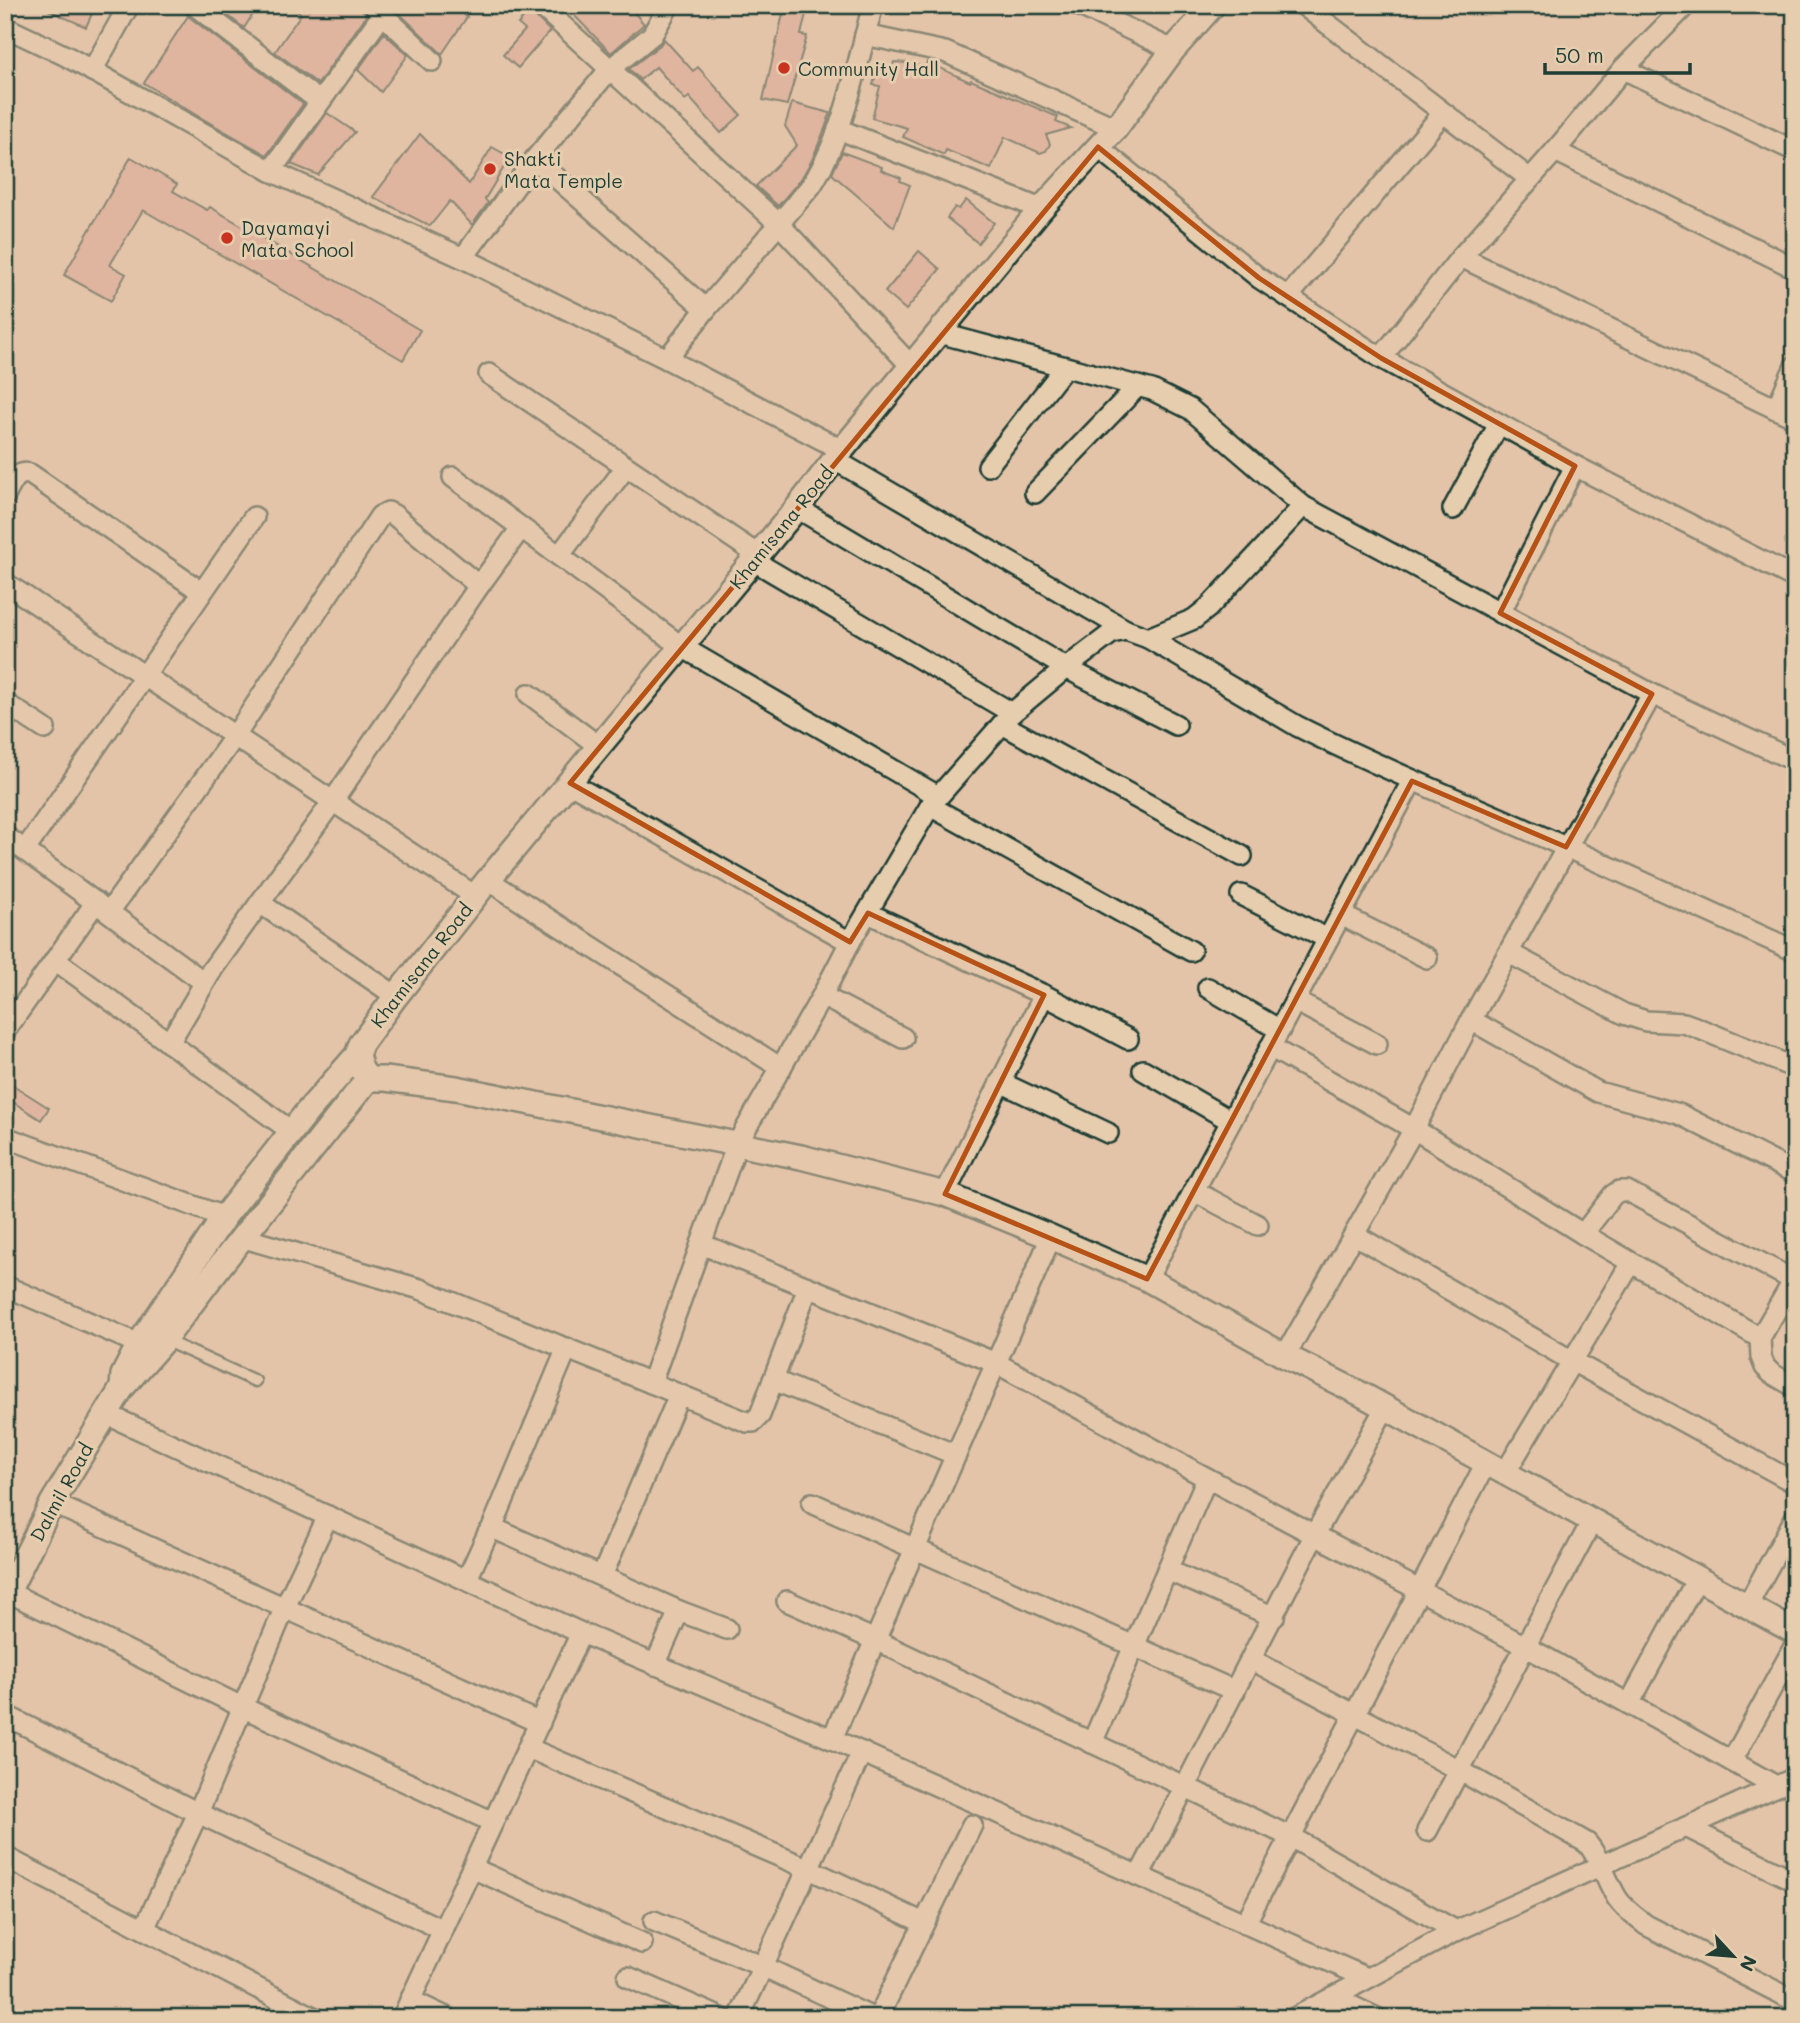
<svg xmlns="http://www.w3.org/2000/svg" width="1800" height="2023" viewBox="0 0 1800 2023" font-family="Mali,sans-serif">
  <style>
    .building { fill: #daa293; stroke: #1f3d34; stroke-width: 2 }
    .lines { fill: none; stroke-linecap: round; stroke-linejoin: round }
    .service-casing { stroke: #1f3d34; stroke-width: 15 }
    .minor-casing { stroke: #1f3d34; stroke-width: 24 }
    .tertiary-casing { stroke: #1f3d34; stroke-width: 28 }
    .service { stroke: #e6cdae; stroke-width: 10 }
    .minor { stroke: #e6cdae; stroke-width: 19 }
    .tertiary { stroke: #e6cdae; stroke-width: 23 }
    .marked { fill: none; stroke: #b65216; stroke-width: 5; stroke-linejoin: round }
    .poi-dot { fill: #c8321e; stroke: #e6cdae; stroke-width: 2.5 }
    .labels { text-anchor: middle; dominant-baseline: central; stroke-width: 6; stroke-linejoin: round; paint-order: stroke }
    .poi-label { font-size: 19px; fill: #1f3d34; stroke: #e6cdae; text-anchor: start }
    .street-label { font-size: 19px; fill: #1f3d34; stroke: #e6cdae }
  </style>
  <rect width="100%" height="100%" fill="#e4c4a9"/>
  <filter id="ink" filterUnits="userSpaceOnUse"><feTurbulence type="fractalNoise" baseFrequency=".0143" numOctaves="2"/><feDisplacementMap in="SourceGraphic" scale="14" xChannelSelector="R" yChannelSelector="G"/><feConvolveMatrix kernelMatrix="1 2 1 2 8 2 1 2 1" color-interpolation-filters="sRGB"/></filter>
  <g filter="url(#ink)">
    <g class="building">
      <path d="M 37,5 L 96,5 L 86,27 Z"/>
      <path d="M 227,5 L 259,5 L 244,28 L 223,12 Z"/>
      <path d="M 291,5 L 362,5 L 363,10 L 366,16 L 318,84 L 275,52 L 301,14 Z"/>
      <path d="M 401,5 L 451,5 L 467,17 L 442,54 L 399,13 Z"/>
      <path d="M 558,5 L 628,5 L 644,24 L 611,53 L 568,9 L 566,12 Z"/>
      <path d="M 785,5 L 808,5 L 801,35 L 807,36 L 787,105 L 763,100 Z"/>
      <path d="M 530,11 L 550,31 L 518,68 L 503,55 L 525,30 L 518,24 Z"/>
      <path d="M 188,16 L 303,104 L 267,155 L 196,115 L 144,83 Z"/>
      <path d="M 384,33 L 408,55 L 381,92 L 358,70 Z"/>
      <path d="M 664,39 L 693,71 L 698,67 L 741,115 L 721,133 L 689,97 L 685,100 L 656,67 L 640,80 L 629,69 L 660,45 Z"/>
      <path d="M 894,62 L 910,63 L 925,68 L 927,62 L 970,82 L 971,80 L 1058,117 L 1056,122 L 1071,128 L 1046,135 L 1050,144 L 1046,151 L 1040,153 L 1005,137 L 991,169 L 946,150 L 944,155 L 903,137 L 907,128 L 872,118 L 880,86 L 873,85 L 878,66 L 891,70 Z"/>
      <path d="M 792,103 L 830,113 L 826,126 L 812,160 L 801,179 L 778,206 L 756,186 L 797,145 L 785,126 Z"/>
      <path d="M 327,113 L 355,132 L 318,175 L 291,164 Z"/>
      <path d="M 420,134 L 469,184 L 492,147 L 510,157 L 485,199 L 488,203 L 472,225 L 450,201 L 430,226 L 373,197 Z"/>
      <path d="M 842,152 L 882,167 L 881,170 L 901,178 L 900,181 L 910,185 L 894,227 L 832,174 Z"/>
      <path d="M 131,157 L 177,184 L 173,191 L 207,210 L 210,207 L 420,330 L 403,360 L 143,210 L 110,265 L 126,274 L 111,301 L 64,275 Z"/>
      <path d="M 966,200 L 994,223 L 978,243 L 947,218 L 955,207 L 959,209 Z"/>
      <path d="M 919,251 L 940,269 L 906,310 L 885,292 Z"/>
      <path d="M 5,1080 L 49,1108 L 41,1120 L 5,1097 Z"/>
    </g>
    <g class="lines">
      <g class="service-casing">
        <path id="service" d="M 164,1340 L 255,1381"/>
      </g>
      <g class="minor-casing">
        <g id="minor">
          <path d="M 194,5 L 319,101"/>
          <path d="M 540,5 L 779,224 L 911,366"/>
          <path d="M 1078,5 L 1173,50"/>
          <path d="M 1303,5 L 1530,179"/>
          <path d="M 374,6 L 432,61"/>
          <path d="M 5,27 L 66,56 L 271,171 L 463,258 L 667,359 L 842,450"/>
          <path d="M 865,35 L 945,52 L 1116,128"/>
          <path d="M 1623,69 L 1795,151"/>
          <path d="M 92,71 L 129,5"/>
          <path d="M 838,129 L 1041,209"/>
          <path d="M 1098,147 L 1259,278 L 1381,358 L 1575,466 L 1795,578"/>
          <path d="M 1555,151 L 1795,268"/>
          <path d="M 535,159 L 706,309"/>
          <path d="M 271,171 L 389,5"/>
          <path d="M 1461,257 L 1795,418"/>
          <path d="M 463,258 L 535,159 L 609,70 L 652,35 L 669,5"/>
          <path d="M 1288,297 L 1443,113"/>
          <path d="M 939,333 L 1152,390 L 1190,409 L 1303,506 L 1652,694 L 1795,761"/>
          <path d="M 1381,358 L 1461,257 L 1555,151 L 1623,69 L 1686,5"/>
          <path d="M 667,359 L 706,309 L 811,186 C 844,135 857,64 873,5"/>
          <path d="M 489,374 L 758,555"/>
          <path d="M 1776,409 L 1795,366"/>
          <path d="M 835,460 L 1126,630"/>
          <path d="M 988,466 L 1065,367"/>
          <path d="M 453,477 L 682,647 L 938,796"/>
          <path d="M 1035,493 L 1138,386"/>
          <path d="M 5,496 C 11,485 16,470 30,474 L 202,592"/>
          <path d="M 797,508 L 1066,668 L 1176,725"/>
          <path d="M 1453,509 L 1499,424"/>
          <path d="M 559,556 L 626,467"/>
          <path d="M 754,561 L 1012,713"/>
          <path d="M 5,583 L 475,896"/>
          <path d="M 1500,613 L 1575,466"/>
          <path d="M 1148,638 L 1297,726 C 1386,771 1477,807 1568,848 C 1644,882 1719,917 1795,951"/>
          <path d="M 529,694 L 600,747"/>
          <path d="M 5,703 L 45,729"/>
          <path d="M 1002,724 L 1242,856"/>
          <path d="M 570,783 L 850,942"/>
          <path d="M 930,806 L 1191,951"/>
          <path d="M 5,836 L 197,977 L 202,979 L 206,978 L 333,801 L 479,586 L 521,528"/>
          <path d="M 25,850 L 254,517"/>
          <path d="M 488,880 L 781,1068"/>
          <path d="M 1241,895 L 1328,939"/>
          <path d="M 260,903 L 396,996"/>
          <path d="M 109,912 L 235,736 L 380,516 L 388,512 L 394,515 L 479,586"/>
          <path d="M 868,913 L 1044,995 L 1128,1039"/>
          <path d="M 1341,915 L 1427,958"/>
          <path d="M 1509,953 L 1624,1014 L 1646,1021 L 1684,1023 L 1695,1027 L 1795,1068"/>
          <path d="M 55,960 L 291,1131"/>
          <path d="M 1208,988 L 1280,1030"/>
          <path d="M 822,996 L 903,1038"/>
          <path d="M 1295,1001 L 1377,1044"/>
          <path d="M 1471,1020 L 1598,1092 L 1679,1114 L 1795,1173"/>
          <path d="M 5,1031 L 96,902"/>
          <path d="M 169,1043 L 211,972"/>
          <path d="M 1270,1047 L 1414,1129 L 1583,1234 L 1760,1338"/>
          <path d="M 1143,1070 L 1231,1121"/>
          <path d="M 1000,1082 L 1108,1133"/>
          <path d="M 5,1137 L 224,1217"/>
          <path d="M 1194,1191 L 1258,1225"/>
          <path d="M 945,1194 L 1044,995"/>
          <path d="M 1583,1234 L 1613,1195 L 1619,1191 L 1627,1191 L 1795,1281"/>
          <path d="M 1355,1235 L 1572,1361 L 1795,1483"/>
          <path d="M 244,1238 L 420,1289 L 747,1422 L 753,1422 L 760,1415 L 808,1287"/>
          <path d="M 701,1244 L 996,1363 L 1207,1478 L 1525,1646 L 1776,1786"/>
          <path d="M 1795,1278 L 1760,1338 L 1761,1357 L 1765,1367 L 1771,1373 L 1795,1387"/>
          <path d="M 1147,1279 L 1412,781"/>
          <path d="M 5,1286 L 139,1344"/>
          <path d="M 1285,1356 L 1414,1129 L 1471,1020 L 1652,694"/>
          <path d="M 773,1380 L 956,1455"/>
          <path d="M 651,1383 L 737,1144 L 822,996 L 850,942 L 930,806 L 1012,713 L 1066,668 L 1112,633 L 1126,630 L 1148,638 L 1194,619 L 1208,608 L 1303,506"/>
          <path d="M 106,1414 L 581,1633 L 832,1739 L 1367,1978"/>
          <path d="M 1505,1473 L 1631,1263"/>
          <path d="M 52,1503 L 540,1723"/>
          <path d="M 812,1503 L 1235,1691"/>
          <path d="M 491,1530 L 567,1348"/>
          <path d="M 1167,1570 L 1274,1617"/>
          <path d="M 602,1576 L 679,1395"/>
          <path d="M 467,1579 L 488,1533 L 495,1529 L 679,1611 L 727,1629"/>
          <path d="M 8,1592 L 242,1707 L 493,1822"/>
          <path d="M 787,1601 L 875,1640 L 1289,1836 L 1456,1931"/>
          <path d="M 1747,1606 L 1795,1518"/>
          <path d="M 1252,1660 L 1459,1770 L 1587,1843 C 1601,1859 1606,1880 1617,1898 C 1624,1909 1636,1917 1646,1925 L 1795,2001"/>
          <path d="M 655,1665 L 679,1611"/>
          <path d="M 1629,1704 L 1697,1579"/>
          <path d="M 5,1715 L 198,1813 L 443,1930"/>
          <path d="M 832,1739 L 1051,1237"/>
          <path d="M 1092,1743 L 1207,1478"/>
          <path d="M 528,1748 L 809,1869 L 924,1923"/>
          <path d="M 1732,1761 L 1795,1645"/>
          <path d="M 1686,1827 L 1795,1881"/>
          <path d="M 1427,1831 L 1592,1521"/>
          <path d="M 5,1857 L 315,2018"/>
          <path d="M 472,1868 L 642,1943"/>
          <path d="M 1139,1876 L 1315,1534 L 1385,1408"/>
          <path d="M 654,1921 L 764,1967 L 873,2018"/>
          <path d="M 1245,1924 L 1486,1463"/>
          <path d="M 144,1929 L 198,1813 L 285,1607 L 328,1516"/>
          <path d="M 628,1977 L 721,2018"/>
          <path d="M 1333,1997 L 1377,2018"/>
          <path d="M 410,2000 L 448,2018"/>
          <path d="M 402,2018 L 581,1633"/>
          <path d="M 739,2018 L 862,1752"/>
          <path d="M 878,2018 L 972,1825"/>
          <path d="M 1294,2018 L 1456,1931 L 1795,1778"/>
        </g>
      </g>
      <g class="tertiary-casing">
        <g id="tertiary">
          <path d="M 357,1055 L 361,1069 L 368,1079 L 385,1079 L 456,1088 L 801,1157 L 945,1194 L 1051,1237 L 1147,1279 L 1285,1356 L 1361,1394 L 1795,1632"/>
          <path d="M 122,1388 L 123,1375 L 139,1344 L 224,1217 L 307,1112 L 357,1055 L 361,1044 L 396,996 L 488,880 L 797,508 L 842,450 L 1041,209 L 1116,128 L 1173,50 L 1213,5"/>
          <path d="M 5,1598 L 52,1503 L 122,1388 L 164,1340 L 219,1267 L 368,1079"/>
        </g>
      </g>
      <use href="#service" class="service"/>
      <use href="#minor" class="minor"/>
      <use href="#tertiary" class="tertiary"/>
    </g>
  </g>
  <path d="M0 0H1800V2023H0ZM 1098,147 L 1259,278 L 1381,358 L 1575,466 L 1500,613 L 1652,694 L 1566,847 L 1412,781 L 1147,1279 L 945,1194 L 1044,995 L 868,913 L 850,942 L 570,783 Z" fill="#e4c4a9" fill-opacity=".55" fill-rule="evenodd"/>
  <path class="marked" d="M 1098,147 L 1259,278 L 1381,358 L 1575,466 L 1500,613 L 1652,694 L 1566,847 L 1412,781 L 1147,1279 L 945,1194 L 1044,995 L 868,913 L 850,942 L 570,783 Z"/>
  <g class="poi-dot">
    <circle cx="784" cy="68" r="7"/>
    <circle cx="490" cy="169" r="7"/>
    <circle cx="227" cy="238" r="7"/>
  </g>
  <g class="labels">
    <g class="poi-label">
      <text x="798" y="68">Community Hall</text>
      <text x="504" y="158">Shakti<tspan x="504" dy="22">Mata Temple</tspan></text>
      <text x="241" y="227">Dayamayi<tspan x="241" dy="22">Mata School</tspan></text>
    </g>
    <g class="street-label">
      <text transform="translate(781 527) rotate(-51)">Khamisana Road</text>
      <text transform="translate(421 965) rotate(-52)">Khamisana Road</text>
      <text transform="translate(61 1492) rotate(-61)">Dalmil Road</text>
    </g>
  </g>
  <rect width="1800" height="2023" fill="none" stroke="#e6cdae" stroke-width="28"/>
  <rect x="14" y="14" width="1772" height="1995" fill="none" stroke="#1f3d34" stroke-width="2.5" filter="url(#ink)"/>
  <g transform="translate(1733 1956) rotate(116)" stroke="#e6cdae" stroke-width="5" paint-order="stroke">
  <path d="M0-5L12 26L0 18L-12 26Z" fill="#1f3d34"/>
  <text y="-10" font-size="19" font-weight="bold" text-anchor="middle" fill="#1f3d34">N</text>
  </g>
  <path d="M1545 63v10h145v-10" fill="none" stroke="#1f3d34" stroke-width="3.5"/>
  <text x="1555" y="63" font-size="21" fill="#1f3d34" stroke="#e6cdae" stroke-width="5" paint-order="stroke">50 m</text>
</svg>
